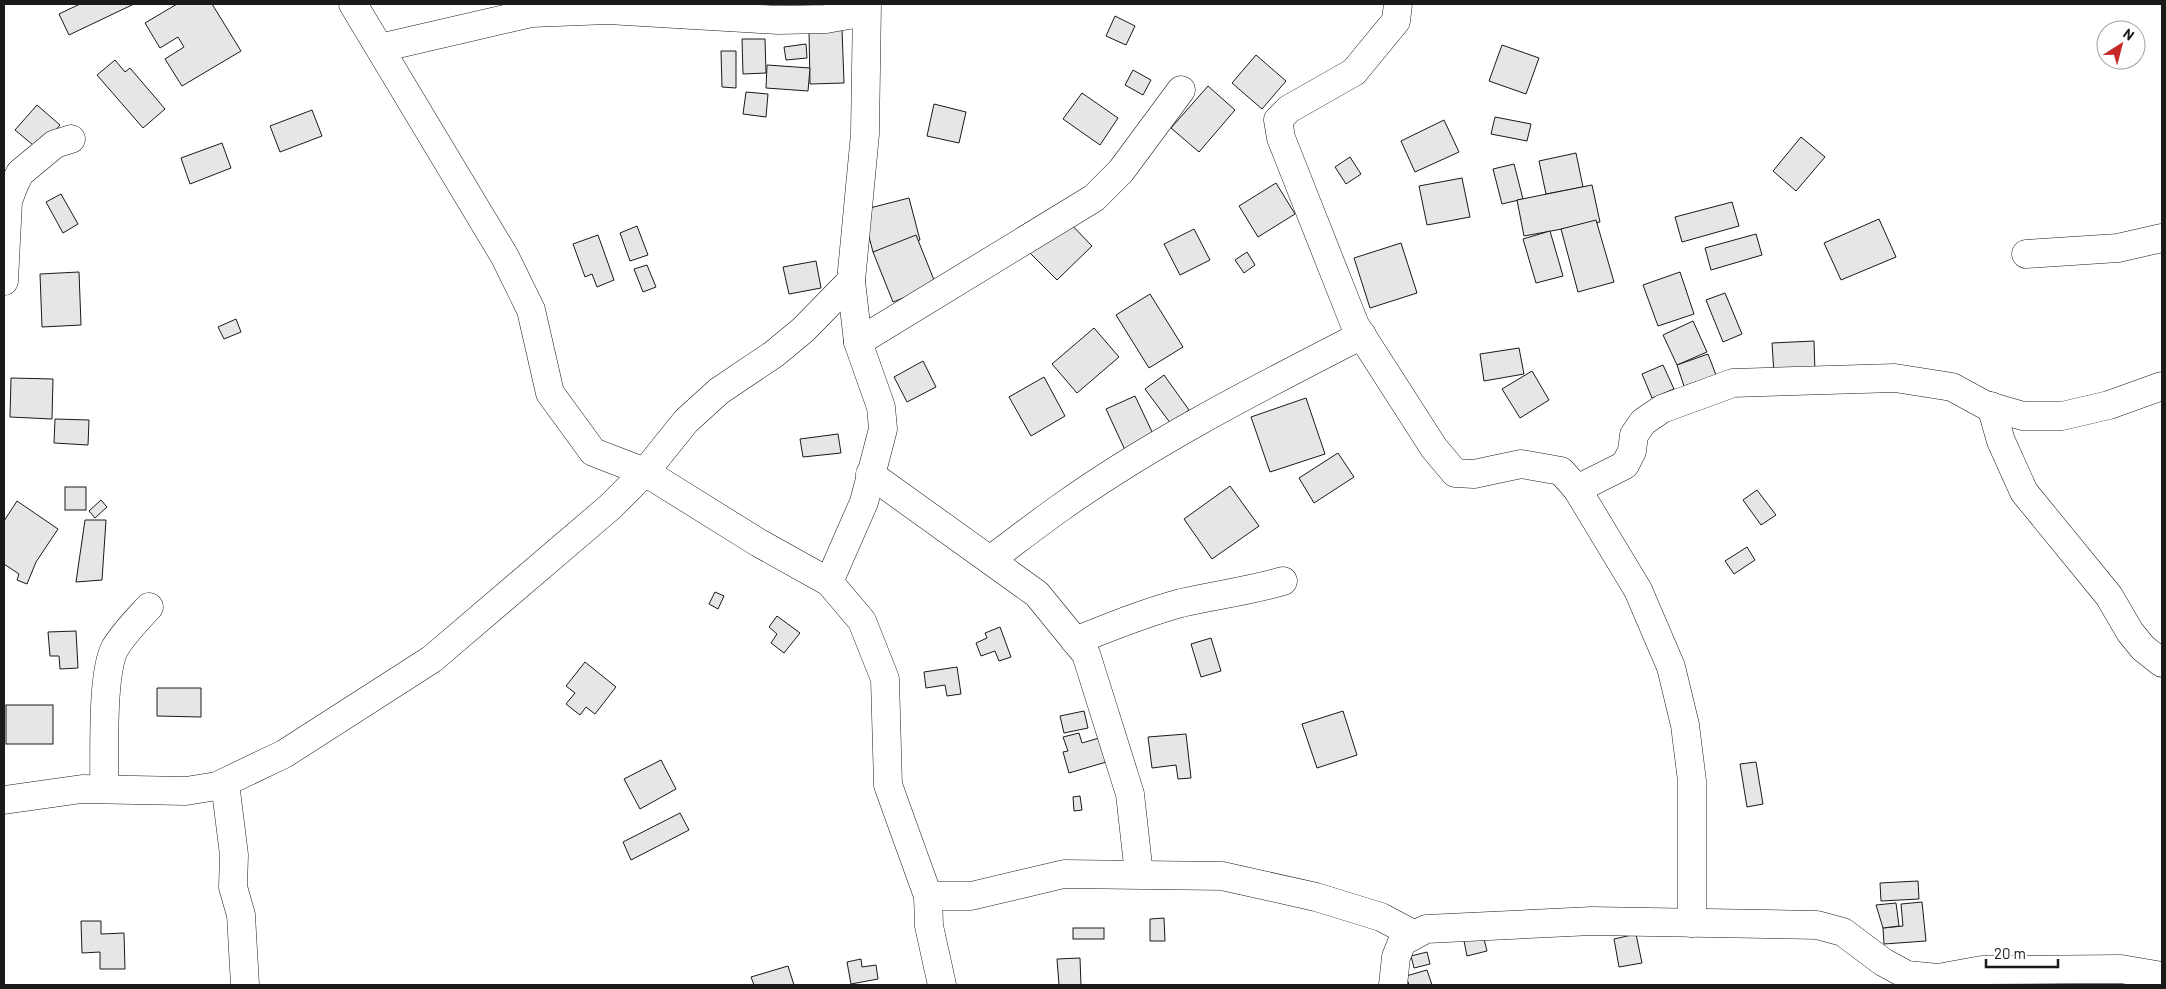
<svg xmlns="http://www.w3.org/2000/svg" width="2166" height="989" viewBox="0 0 2166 989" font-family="Barlow,sans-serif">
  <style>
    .building { fill: #e6e6e6; stroke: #1a1a1a }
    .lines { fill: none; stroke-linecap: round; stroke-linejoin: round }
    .minor-casing { stroke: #1a1a1a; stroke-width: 29 }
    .minor { stroke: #fff; stroke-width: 28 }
  </style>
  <rect width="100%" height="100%" fill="#fff"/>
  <g class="building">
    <path d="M 80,4 L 134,4 L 69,35 L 59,14 Z"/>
    <path d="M 177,4 L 212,4 L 241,51 L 182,86 L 165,59 L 184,47 L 178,37 L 160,48 L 145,23 Z"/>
    <path d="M 1115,16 L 1135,26 L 1126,45 L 1106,36 Z"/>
    <path d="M 842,29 L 844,83 L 810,84 L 809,30 Z"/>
    <path d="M 742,39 L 765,39 L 766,73 L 743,74 Z"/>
    <path d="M 806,44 L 807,58 L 786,60 L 784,47 Z"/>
    <path d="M 1502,45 L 1539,58 L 1526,94 L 1489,81 Z"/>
    <path d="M 721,51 L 736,51 L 736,88 L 722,87 Z"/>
    <path d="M 1256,55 L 1286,81 L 1262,109 L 1232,83 Z"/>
    <path d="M 115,60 L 125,72 L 130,68 L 165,109 L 143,128 L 97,75 Z"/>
    <path d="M 767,65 L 810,68 L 808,91 L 766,88 Z"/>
    <path d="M 1133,70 L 1151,80 L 1143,95 L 1125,85 Z"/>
    <path d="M 1208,86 L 1235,110 L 1199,152 L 1171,128 Z"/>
    <path d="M 746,92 L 768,94 L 766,117 L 743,114 Z"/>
    <path d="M 1082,93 L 1118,118 L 1100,145 L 1063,119 Z"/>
    <path d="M 934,104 L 966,112 L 959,143 L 927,136 Z"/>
    <path d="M 37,105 L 60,125 L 39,150 L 15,130 Z"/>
    <path d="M 312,110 L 322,136 L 280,152 L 270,126 Z"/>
    <path d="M 1495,117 L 1531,124 L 1527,141 L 1491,134 Z"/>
    <path d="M 1444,120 L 1459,152 L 1415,172 L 1401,141 Z"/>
    <path d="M 1801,137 L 1825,157 L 1796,191 L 1773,171 Z"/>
    <path d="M 222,143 L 231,168 L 190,184 L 181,158 Z"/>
    <path d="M 1576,153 L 1583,187 L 1546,194 L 1539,161 Z"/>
    <path d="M 1350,157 L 1361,174 L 1346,184 L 1335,167 Z"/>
    <path d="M 1514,164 L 1523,199 L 1502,204 L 1493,169 Z"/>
    <path d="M 1462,178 L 1470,217 L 1427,225 L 1419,186 Z"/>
    <path d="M 1276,183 L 1295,214 L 1258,237 L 1239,206 Z"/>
    <path d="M 1592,185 L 1600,222 L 1524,236 L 1517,200 Z"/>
    <path d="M 61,194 L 78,224 L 63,233 L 46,202 Z"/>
    <path d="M 909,198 L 920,240 L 873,252 L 862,210 Z"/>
    <path d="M 1732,202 L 1739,226 L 1682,242 L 1675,217 Z"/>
    <path d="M 1065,218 L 1092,246 L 1057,280 L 1029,252 Z"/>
    <path d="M 1879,219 L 1896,257 L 1841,280 L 1824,243 Z"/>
    <path d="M 1596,220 L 1614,282 L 1578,292 L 1561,229 Z"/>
    <path d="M 637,226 L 648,255 L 630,261 L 620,233 Z"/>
    <path d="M 1194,229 L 1210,260 L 1180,275 L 1164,244 Z"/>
    <path d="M 1550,231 L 1563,276 L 1536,283 L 1523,239 Z"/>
    <path d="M 1756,234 L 1762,255 L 1711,270 L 1705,248 Z"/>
    <path d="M 598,235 L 614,280 L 597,287 L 592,274 L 585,277 L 573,244 Z"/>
    <path d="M 916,235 L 936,285 L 893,302 L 873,252 Z"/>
    <path d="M 1401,243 L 1417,293 L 1370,308 L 1354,258 Z"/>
    <path d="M 1247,252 L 1255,265 L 1244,273 L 1235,260 Z"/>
    <path d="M 816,261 L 821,288 L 789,294 L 783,267 Z"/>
    <path d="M 647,265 L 656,287 L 643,292 L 634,269 Z"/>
    <path d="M 79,272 L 81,325 L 42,327 L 40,274 Z"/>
    <path d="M 1680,272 L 1694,314 L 1658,326 L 1643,285 Z"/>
    <path d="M 1725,293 L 1742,334 L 1723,342 L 1706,300 Z"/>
    <path d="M 1150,294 L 1183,347 L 1149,368 L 1116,315 Z"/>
    <path d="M 236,319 L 241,332 L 224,339 L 218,327 Z"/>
    <path d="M 1693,321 L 1707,352 L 1677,365 L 1663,335 Z"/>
    <path d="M 1094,328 L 1119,357 L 1077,393 L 1052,364 Z"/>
    <path d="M 1814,341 L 1815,373 L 1774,374 L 1772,343 Z"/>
    <path d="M 1519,348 L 1524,374 L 1484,381 L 1480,354 Z"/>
    <path d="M 1708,354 L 1716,375 L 1684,386 L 1677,365 Z"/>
    <path d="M 923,361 L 936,387 L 907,402 L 894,377 Z"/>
    <path d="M 1663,365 L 1674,389 L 1652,398 L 1642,374 Z"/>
    <path d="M 1532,371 L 1549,400 L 1520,418 L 1502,389 Z"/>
    <path d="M 1164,375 L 1189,410 L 1171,424 L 1145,389 Z"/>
    <path d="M 1044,377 L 1065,416 L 1031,436 L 1009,397 Z"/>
    <path d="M 11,378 L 53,379 L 52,419 L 10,417 Z"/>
    <path d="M 1135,396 L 1154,436 L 1125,450 L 1106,409 Z"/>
    <path d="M 1306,398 L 1325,454 L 1270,472 L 1251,417 Z"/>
    <path d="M 55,419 L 89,420 L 88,445 L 54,443 Z"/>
    <path d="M 838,434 L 841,453 L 803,457 L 800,439 Z"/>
    <path d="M 1338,453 L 1354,477 L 1314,503 L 1299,478 Z"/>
    <path d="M 1230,486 L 1259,526 L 1212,559 L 1184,519 Z"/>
    <rect x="65" y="487" width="21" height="23"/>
    <path d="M 1757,490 L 1776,515 L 1761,525 L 1743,500 Z"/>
    <path d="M 101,500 L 107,507 L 95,518 L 89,511 Z"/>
    <path d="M 17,501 L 58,529 L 36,562 L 27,584 L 17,580 L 19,574 L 4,564 L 4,521 Z"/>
    <path d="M 85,520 L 106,520 L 102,580 L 76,582 Z"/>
    <path d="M 1747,547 L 1755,560 L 1734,574 L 1725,561 Z"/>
    <path d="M 715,592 L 724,596 L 718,609 L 709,604 Z"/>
    <path d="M 777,616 L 800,633 L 784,653 L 771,643 L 777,634 L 769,627 Z"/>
    <path d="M 1000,627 L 1011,657 L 999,661 L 995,651 L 981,656 L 976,643 L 987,638 L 985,633 Z"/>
    <path d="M 76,631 L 78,668 L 60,669 L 59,656 L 50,656 L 48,632 Z"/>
    <path d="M 1211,638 L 1221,671 L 1201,677 L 1191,644 Z"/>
    <path d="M 585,662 L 616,687 L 595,714 L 586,707 L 580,715 L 566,704 L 575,693 L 566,686 Z"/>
    <path d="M 957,667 L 961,694 L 947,696 L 945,685 L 926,688 L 924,672 Z"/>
    <path d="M 157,688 L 201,688 L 201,717 L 157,716 Z"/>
    <rect x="6" y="705" width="47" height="39"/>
    <path d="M 1084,711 L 1088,728 L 1064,733 L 1060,716 Z"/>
    <path d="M 1343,711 L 1357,755 L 1317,768 L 1302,724 Z"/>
    <path d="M 1079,733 L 1082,743 L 1106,736 L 1113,760 L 1069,773 L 1063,752 L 1068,751 L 1063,737 Z"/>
    <path d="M 1186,734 L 1191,778 L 1178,779 L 1176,765 L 1152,768 L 1148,737 Z"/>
    <path d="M 661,760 L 676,789 L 640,809 L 624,779 Z"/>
    <path d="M 1756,762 L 1763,804 L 1747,807 L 1740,764 Z"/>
    <path d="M 1080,796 L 1082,810 L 1074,811 L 1073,797 Z"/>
    <path d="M 680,813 L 689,830 L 631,860 L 623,842 Z"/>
    <path d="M 1918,881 L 1919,899 L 1881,901 L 1880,883 Z"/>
    <path d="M 1922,902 L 1926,941 L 1884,944 L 1883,928 L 1903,926 L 1901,904 Z"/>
    <path d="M 1896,903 L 1899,926 L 1883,928 L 1876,905 Z"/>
    <path d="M 1164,918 L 1165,941 L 1150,941 L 1150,919 Z"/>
    <path d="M 81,921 L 101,921 L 101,934 L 124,933 L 125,969 L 100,969 L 100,952 L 82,953 Z"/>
    <path d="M 1481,927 L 1487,951 L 1467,956 L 1462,931 Z"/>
    <rect x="1073" y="928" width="31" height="11"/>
    <path d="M 1636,934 L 1642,963 L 1619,967 L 1614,939 Z"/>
    <path d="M 1427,952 L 1430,964 L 1414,968 L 1411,956 Z"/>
    <path d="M 1080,958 L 1081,985 L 1059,985 L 1057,959 Z"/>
    <path d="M 861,959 L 862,967 L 876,965 L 878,979 L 851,984 L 847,962 Z"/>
    <path d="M 788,966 L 794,985 L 754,985 L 751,977 Z"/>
    <path d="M 1427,970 L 1432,985 L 1409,985 L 1406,976 Z"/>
  </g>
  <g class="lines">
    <g class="minor-casing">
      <g id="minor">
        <path d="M 353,4 L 505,257 L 531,310 L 550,393 L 593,452 L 645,472 L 759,543 L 829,582 L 862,621 L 885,679 L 888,785 L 928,896 L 929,926 L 942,985"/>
        <path d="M 1398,4 L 1396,21 L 1354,72 L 1289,109 L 1278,120 L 1281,138 L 1355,325 L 1434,448 L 1455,473 L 1474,474 L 1521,464 L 1561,471 L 1577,489 L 1638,590 L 1671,667 L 1685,725 L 1692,781 L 1692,923"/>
        <path d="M 380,48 L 531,13 L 608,10 L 778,20 L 826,19 L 866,12"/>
        <path d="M 2026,254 L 2118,248 L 2162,238"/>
        <path d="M 4,281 L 8,201 L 15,183 L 20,173 L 55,144 L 71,139"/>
        <path d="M 858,342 L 1094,198 L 1121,171 L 1181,90"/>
        <path d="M 1991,406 L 2001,441 L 2024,492 L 2109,596 L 2130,632 L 2143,648 L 2162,663"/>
        <path d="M 870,474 L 1037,594 L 1086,654 L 1130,794 L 1139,874"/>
        <path d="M 1577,489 L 1625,465 L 1632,451 L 1634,435 L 1643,422 L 1662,409 L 1733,383 L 1895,378 L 1952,387 L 1985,405 L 2023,416 L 2062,416 L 2109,405 L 2162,386"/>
        <path d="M 990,560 C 1013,543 1036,525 1060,508 C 1154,441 1259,388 1362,335"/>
        <path d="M 829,582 L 864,502 L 883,429 L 881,407 L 858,342 L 851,281 L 865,134 L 867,4"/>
        <path d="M 1075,641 C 1110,627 1144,613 1181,603 C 1215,595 1249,591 1283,581"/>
        <path d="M 225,783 L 234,855 L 233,887 L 241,915 L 245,985"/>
        <path d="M 104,789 C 105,757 101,674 115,648 C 124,633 137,620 149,607"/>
        <path d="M 4,800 L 82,789 L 186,791 L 217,786 L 284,754 L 432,659 L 610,507 L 645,472 L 686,421 L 719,391 L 774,354 L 803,330 L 851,281"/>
        <path d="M 928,896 L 971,896 L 1064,874 L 1222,876 L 1316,897 L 1381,917 L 1413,934"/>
        <path d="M 1393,985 L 1396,957 L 1402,942 L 1426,929 L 1592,921 L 1817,925 L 1843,932 L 1883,962 L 1907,975 L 1938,978 L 1982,970 L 2121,969 L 2162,976"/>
      </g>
    </g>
    <use href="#minor" class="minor"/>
  </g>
  <rect width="2166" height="989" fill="none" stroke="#1a1a1a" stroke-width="10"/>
  <g transform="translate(2121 45) rotate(36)"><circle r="24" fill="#ffffff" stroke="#a3a3a3"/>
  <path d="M0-4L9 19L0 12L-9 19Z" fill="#c62828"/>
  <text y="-8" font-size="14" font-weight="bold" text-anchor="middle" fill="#1a1a1a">N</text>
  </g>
  <path d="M1986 959v8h72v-8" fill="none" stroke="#1a1a1a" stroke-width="2.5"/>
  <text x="1994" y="959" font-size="15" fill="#1a1a1a" stroke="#ffffff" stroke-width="4" paint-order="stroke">20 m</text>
</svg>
